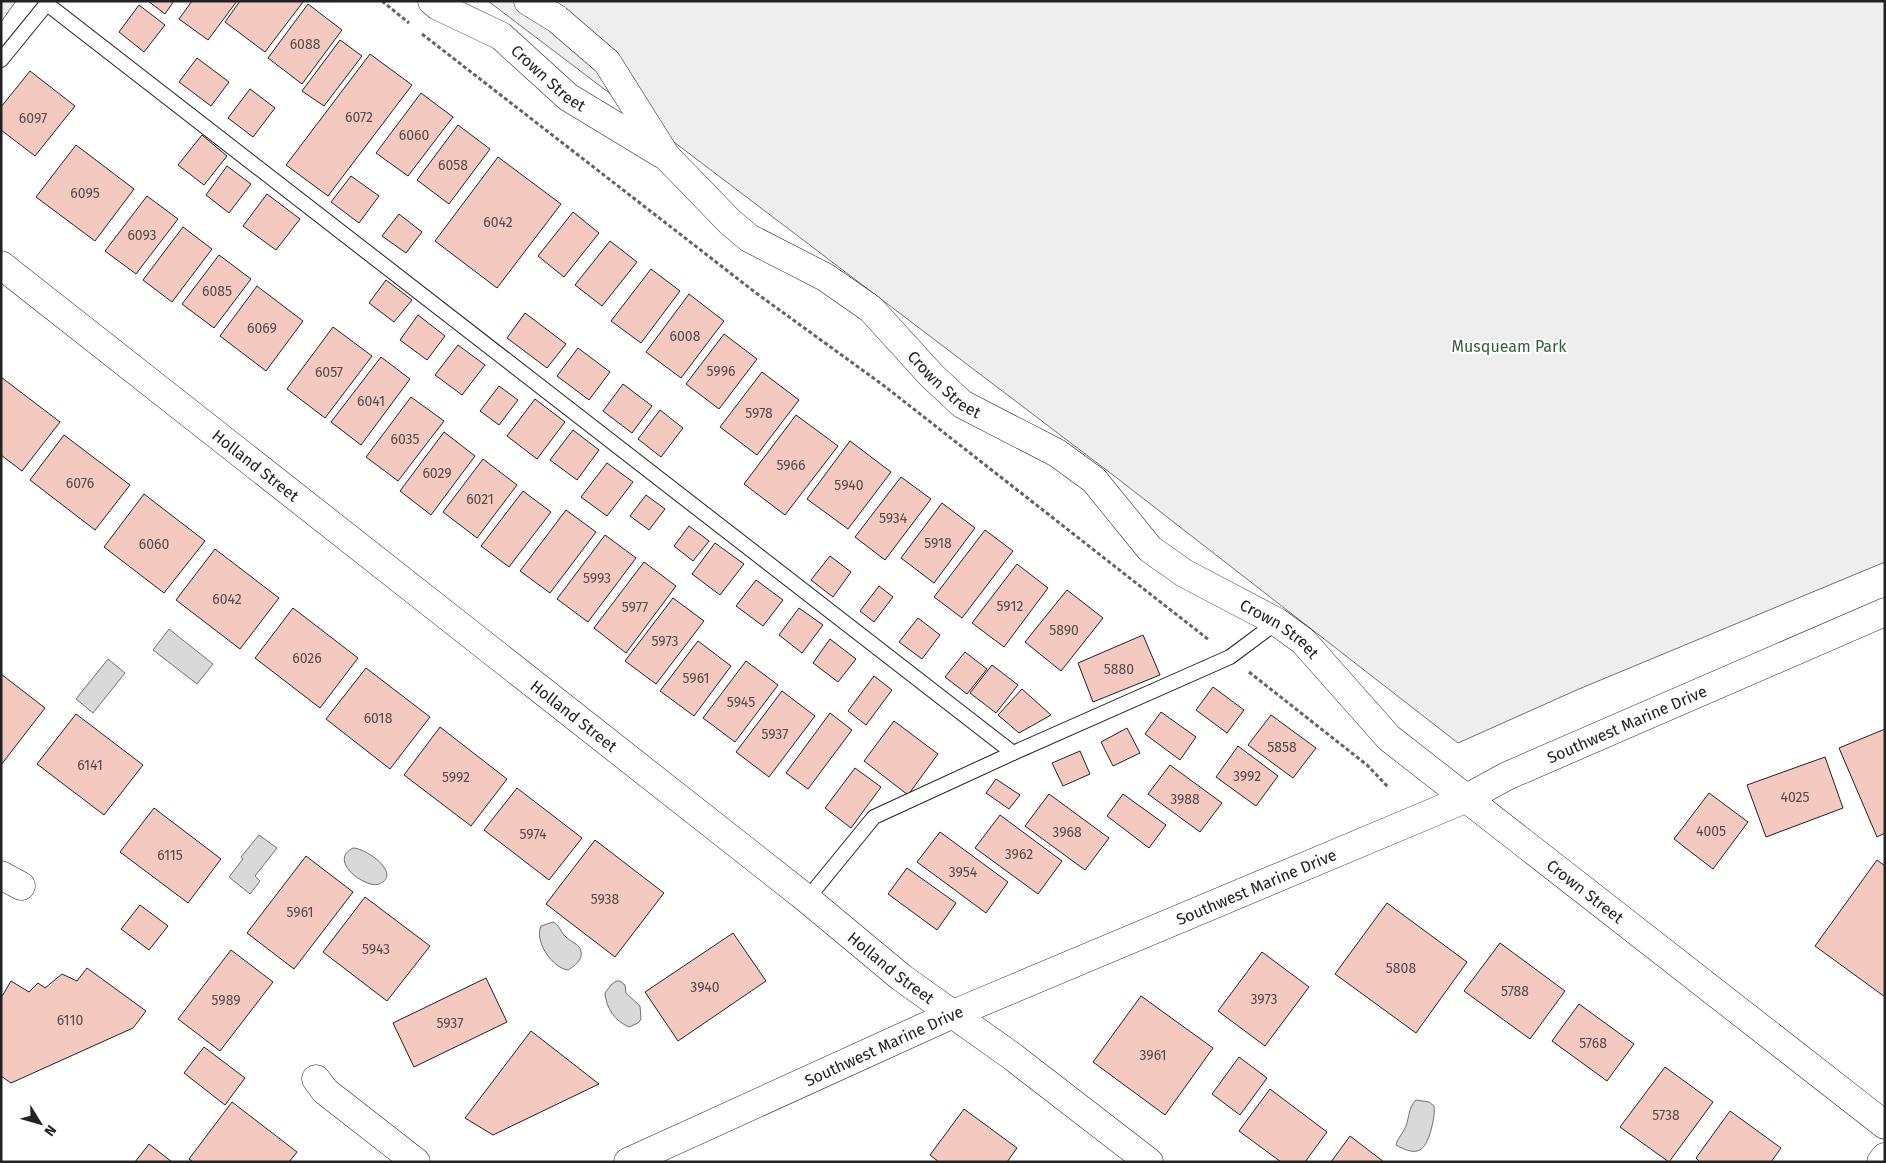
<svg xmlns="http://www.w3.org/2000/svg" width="1886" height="1163" viewBox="0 0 1886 1163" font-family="'Fira Sans',sans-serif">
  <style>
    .green { fill: #eee; stroke: #6f6f6f }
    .water { fill: #d9d9d9; stroke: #6f6f6f }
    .building { fill: #f3c9c0; stroke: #222 }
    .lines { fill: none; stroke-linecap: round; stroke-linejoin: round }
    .service-casing { stroke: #222; stroke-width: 16 }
    .minor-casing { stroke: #222; stroke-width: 29 }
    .secondary-casing { stroke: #222; stroke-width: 29 }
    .path { stroke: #646464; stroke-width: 3; stroke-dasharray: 4 2.5; stroke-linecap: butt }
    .service { stroke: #fff; stroke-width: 14 }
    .minor { stroke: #fff; stroke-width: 28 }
    .secondary { stroke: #fff; stroke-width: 28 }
    .labels { text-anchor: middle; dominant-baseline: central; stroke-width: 4; stroke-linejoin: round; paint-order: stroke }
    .number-label { font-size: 14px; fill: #564c4a }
    .street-label { font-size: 16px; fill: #222; stroke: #fff }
    .park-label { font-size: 16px; fill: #2f5e38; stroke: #fff }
  </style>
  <rect width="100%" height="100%" fill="#fff"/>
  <g class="green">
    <path d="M 1,1 L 16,1 L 1,22 Z"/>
    <path d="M 488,1 L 1885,1 L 1885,562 L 1579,689 L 1458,743 L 1113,475 Z"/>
  </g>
  <g class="water">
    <path d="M 169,629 L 213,664 L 197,684 L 153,650 Z"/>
    <path d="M 108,659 L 125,673 L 93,713 L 76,699 Z"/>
    <path d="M 259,835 L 277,848 L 255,876 L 260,881 L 250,894 L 229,877 L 243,859 L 241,857 Z"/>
    <path d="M 353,848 C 366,848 403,874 379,884 C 366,889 327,861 353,848 Z"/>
    <path d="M 553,922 C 560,925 560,932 566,937 C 570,941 576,943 579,947 C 586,957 576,965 568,970 C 552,968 534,941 541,926 Z"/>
    <path d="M 616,981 L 620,981 L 625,985 L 626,993 L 640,1006 L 641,1019 L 638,1023 L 629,1027 C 615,1021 606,1008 605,993 L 611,985 Z"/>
    <path d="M 1416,1100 L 1429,1102 L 1434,1106 C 1435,1115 1433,1122 1431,1130 C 1425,1152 1417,1157 1396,1145 C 1397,1139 1401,1136 1404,1130 C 1410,1120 1407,1109 1416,1100 Z"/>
  </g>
  <g class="building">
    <path d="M 148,1 L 174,1 L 165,14 Z"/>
    <path d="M 192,1 L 237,1 L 208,40 L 179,19 Z"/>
    <path d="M 240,1 L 302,1 L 303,2 L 265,52 L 225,22 Z"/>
    <path d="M 308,4 L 342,30 L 302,84 L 268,58 Z"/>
    <path d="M 139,5 L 165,25 L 144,52 L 119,32 Z"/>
    <path d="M 340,40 L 362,56 L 324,106 L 302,91 Z"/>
    <path d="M 370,54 L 412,85 L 328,196 L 286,165 Z"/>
    <path d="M 197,58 L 229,82 L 211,106 L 179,82 Z"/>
    <path d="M 30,71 L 75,106 L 35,156 L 1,130 L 1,107 Z"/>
    <path d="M 250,89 L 275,108 L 253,137 L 228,118 Z"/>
    <path d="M 421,93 L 453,117 L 408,176 L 376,153 Z"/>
    <path d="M 458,125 L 490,149 L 449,204 L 417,180 Z"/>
    <path d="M 202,135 L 227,156 L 204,185 L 178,165 Z"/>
    <path d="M 76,145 L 134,189 L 95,241 L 36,197 Z"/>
    <path d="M 498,157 L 561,204 L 497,288 L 435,241 Z"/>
    <path d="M 227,166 L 251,184 L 229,213 L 206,195 Z"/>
    <path d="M 351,176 L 379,196 L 359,223 L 331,202 Z"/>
    <path d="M 267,194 L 300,219 L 276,250 L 243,226 Z"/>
    <path d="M 147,196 L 178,219 L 136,274 L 105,251 Z"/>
    <path d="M 573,212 L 599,233 L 564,277 L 538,256 Z"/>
    <path d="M 399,214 L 422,232 L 406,253 L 382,236 Z"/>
    <path d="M 183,227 L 212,249 L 172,302 L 143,280 Z"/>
    <path d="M 610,241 L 637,262 L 602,306 L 575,285 Z"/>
    <path d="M 219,255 L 251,279 L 214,328 L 182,304 Z"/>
    <path d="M 651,269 L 680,291 L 641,343 L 611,321 Z"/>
    <path d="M 386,280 L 412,300 L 394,322 L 369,303 Z"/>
    <path d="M 257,286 L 303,321 L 266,371 L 220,336 Z"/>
    <path d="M 689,294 L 724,321 L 681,378 L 646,352 Z"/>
    <path d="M 525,313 L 566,344 L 547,368 L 507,338 Z"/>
    <path d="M 418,315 L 445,336 L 427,360 L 400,340 Z"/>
    <path d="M 333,327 L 372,356 L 325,418 L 287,389 Z"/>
    <path d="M 724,334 L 757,359 L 719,409 L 686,384 Z"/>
    <path d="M 458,345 L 485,365 L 462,395 L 435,375 Z"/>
    <path d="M 578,348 L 610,372 L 589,400 L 557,376 Z"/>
    <path d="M 381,357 L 410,379 L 361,445 L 331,422 Z"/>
    <path d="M 762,372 L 799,400 L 757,455 L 720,427 Z"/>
    <path d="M 1,377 L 60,422 L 22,471 L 1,455 Z"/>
    <path d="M 623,384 L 652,406 L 632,433 L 603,411 Z"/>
    <path d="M 499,386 L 518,400 L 499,425 L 480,411 Z"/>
    <path d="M 411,397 L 444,421 L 398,481 L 366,457 Z"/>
    <path d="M 535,399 L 565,422 L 537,459 L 507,436 Z"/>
    <path d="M 660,410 L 683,428 L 661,457 L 638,439 Z"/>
    <path d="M 796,415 L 838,446 L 785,515 L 744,484 Z"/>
    <path d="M 573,430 L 599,450 L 577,480 L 550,460 Z"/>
    <path d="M 444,432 L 475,456 L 431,515 L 400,491 Z"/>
    <path d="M 64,435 L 130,485 L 95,530 L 30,480 Z"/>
    <path d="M 850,441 L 891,472 L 848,529 L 807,499 Z"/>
    <path d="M 483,459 L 517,485 L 477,538 L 443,512 Z"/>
    <path d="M 607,463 L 633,482 L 607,516 L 581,497 Z"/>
    <path d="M 901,477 L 931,499 L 885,560 L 855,537 Z"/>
    <path d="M 523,491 L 551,512 L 509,567 L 481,546 Z"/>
    <path d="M 144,494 L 205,541 L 164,593 L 104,547 Z"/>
    <path d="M 646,495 L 665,509 L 649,530 L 630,516 Z"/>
    <path d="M 942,503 L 975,528 L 934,583 L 901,558 Z"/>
    <path d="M 566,510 L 596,532 L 550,593 L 520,571 Z"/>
    <path d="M 689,526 L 709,541 L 693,561 L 674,546 Z"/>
    <path d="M 985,530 L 1013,551 L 962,618 L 934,597 Z"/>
    <path d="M 605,535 L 636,558 L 588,622 L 557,599 Z"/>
    <path d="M 715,543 L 744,564 L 720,595 L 692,574 Z"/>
    <path d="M 215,549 L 279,598 L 240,649 L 176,600 Z"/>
    <path d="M 830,556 L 851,572 L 833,597 L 811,580 Z"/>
    <path d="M 644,562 L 676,586 L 626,653 L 594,628 Z"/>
    <path d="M 1017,564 L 1048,588 L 1004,647 L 972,623 Z"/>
    <path d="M 756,580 L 783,600 L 763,626 L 736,606 Z"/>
    <path d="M 879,586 L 893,597 L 874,622 L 860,611 Z"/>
    <path d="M 1067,590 L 1103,618 L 1061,671 L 1025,642 Z"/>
    <path d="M 673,598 L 704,621 L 656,684 L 625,661 Z"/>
    <path d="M 293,608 L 358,658 L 320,708 L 255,658 Z"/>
    <path d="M 799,608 L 823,625 L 802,653 L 779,635 Z"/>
    <path d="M 918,618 L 940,635 L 922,659 L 899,642 Z"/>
    <path d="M 1143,635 L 1160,675 L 1093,702 L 1078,663 Z"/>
    <path d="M 830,639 L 856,659 L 838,682 L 813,663 Z"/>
    <path d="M 698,641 L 731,666 L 694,716 L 660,691 Z"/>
    <path d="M 965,652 L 987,669 L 967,694 L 945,677 Z"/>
    <path d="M 746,661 L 778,685 L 735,742 L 703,718 Z"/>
    <path d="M 992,665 L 1018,685 L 996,713 L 970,693 Z"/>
    <path d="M 366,668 L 430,717 L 390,769 L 326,719 Z"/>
    <path d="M 1,674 L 45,708 L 1,765 Z"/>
    <path d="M 874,676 L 892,690 L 866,725 L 848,711 Z"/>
    <path d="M 1213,687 L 1244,710 L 1227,733 L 1196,710 Z"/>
    <path d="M 1022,689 L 1051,715 L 1019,733 L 998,715 Z"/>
    <path d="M 782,691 L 815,716 L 769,777 L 736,752 Z"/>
    <path d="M 1161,712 L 1196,737 L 1180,760 L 1145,734 Z"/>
    <path d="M 830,713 L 852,730 L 808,789 L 786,773 Z"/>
    <path d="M 76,714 L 143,765 L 104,815 L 37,764 Z"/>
    <path d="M 1271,715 L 1316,748 L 1293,778 L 1248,745 Z"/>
    <path d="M 894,721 L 938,754 L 908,795 L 864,761 Z"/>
    <path d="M 440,727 L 507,779 L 471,826 L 404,775 Z"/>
    <path d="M 1127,728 L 1140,753 L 1113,766 L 1101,742 Z"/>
    <path d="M 1885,729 L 1885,833 L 1877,837 L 1839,748 Z"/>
    <path d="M 1238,746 L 1278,776 L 1256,806 L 1216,777 Z"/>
    <path d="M 1080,751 L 1090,774 L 1063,786 L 1052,763 Z"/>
    <path d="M 1825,757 L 1843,808 L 1766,837 L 1747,785 Z"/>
    <path d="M 1170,765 L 1222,803 L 1200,832 L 1148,794 Z"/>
    <path d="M 855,768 L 881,787 L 851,828 L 825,808 Z"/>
    <path d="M 996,779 L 1020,795 L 1009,809 L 986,793 Z"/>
    <path d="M 517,788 L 582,838 L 549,880 L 484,830 Z"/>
    <path d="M 1709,793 L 1748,822 L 1713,869 L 1674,839 Z"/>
    <path d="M 1049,794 L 1109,838 L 1085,870 L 1025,826 Z"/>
    <path d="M 1123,794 L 1166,825 L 1149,848 L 1107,816 Z"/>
    <path d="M 154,808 L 221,859 L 188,903 L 120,852 Z"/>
    <path d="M 1000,815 L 1062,861 L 1038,894 L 975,848 Z"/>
    <path d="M 940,832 L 1008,882 L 986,913 L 917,862 Z"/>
    <path d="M 595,840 L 664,893 L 615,957 L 546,904 Z"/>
    <path d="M 306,856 L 353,892 L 294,969 L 247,933 Z"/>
    <path d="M 1877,860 L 1885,866 L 1885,997 L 1815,946 Z"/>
    <path d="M 907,868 L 956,903 L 937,930 L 888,894 Z"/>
    <path d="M 365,897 L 430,946 L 387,1001 L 323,952 Z"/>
    <path d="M 1387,903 L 1467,962 L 1416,1033 L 1335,974 Z"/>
    <path d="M 140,905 L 168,926 L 149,950 L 121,929 Z"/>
    <path d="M 733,933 L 766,981 L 678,1041 L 645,992 Z"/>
    <path d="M 1500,943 L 1565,991 L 1530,1039 L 1464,991 Z"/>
    <path d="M 231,950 L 273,982 L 220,1051 L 178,1019 Z"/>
    <path d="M 1262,952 L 1309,987 L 1265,1046 L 1218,1011 Z"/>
    <path d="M 87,968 L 146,1011 L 133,1028 L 11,1083 L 1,1076 L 1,998 L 11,981 L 29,992 L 38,983 L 45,988 L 62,974 L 77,981 Z"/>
    <path d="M 486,978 L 507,1022 L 414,1067 L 393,1023 Z"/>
    <path d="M 1141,996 L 1213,1048 L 1165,1115 L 1093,1062 Z"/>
    <path d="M 1579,1004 L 1634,1044 L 1607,1081 L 1552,1041 Z"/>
    <path d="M 531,1031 L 599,1084 L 493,1135 L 465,1118 Z"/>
    <path d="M 204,1047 L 245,1078 L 225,1105 L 184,1073 Z"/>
    <path d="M 1239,1057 L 1267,1078 L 1240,1115 L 1212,1094 Z"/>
    <path d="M 1665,1067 L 1713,1102 L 1669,1162 L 1620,1127 Z"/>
    <path d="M 1270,1089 L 1327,1132 L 1305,1162 L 1281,1162 L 1239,1131 Z"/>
    <path d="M 232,1102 L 297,1152 L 289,1162 L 193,1162 L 189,1159 Z"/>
    <path d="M 964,1109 L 1017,1148 L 1007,1162 L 939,1162 L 930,1155 Z"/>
    <path d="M 1730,1111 L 1781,1148 L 1771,1162 L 1700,1162 L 1696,1158 Z"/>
    <path d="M 1350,1136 L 1384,1162 L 1331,1162 Z"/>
    <path d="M 149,1144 L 172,1162 L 135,1162 Z"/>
  </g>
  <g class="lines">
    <g class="service-casing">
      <g id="service">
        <path d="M 47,4 L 1013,753"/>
        <path d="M 1,60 L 49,1"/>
        <path d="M 807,899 L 874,817 L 1013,753 L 1230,657 L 1277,622"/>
      </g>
    </g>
    <g class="minor-casing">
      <g id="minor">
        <path id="s1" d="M 432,1 L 438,6 L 501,36 L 568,97 L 662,154"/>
        <path id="s2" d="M 528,1 L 557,19 L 607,62 L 666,156 L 730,222 L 749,238 L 825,277 L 871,309 L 931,375 L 962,404 L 1057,453 L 1094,480 L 1150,549 L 1184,573 L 1277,622 L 1303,641 L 1389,738 L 1885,1125"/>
        <path id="s3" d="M 1,265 L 807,899 L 902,978 L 1013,1057 L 1149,1162"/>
        <path d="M 1,875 L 21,886"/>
        <path d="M 316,1079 L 325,1091 L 416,1162"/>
      </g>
    </g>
    <g class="secondary-casing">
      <g id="secondary">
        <path id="s4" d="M 628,1162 L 953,1014 L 1465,799 L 1507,776 L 1885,612"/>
        <path d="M 1881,1162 L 1885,1157"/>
      </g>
    </g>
    <g class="path">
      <path d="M 382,1 L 409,23"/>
      <path d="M 422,34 L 756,293 L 883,385 L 1209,640"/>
      <path d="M 1249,672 L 1367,765 L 1389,788"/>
    </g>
    <use href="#service" class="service"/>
    <use href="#minor" class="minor"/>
    <use href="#secondary" class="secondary"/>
  </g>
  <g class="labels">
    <g class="number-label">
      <text x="305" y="44">6088</text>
      <text x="359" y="117">6072</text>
      <text x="33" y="118">6097</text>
      <text x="414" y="135">6060</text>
      <text x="453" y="165">6058</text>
      <text x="85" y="193">6095</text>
      <text x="498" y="222">6042</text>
      <text x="142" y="235">6093</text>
      <text x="217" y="291">6085</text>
      <text x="262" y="328">6069</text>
      <text x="685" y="336">6008</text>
      <text x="721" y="371">5996</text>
      <text x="329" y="372">6057</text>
      <text x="371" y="401">6041</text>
      <text x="759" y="413">5978</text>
      <text x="405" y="439">6035</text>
      <text x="791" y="465">5966</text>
      <text x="437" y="473">6029</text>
      <text x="80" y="483">6076</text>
      <text x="849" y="485">5940</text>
      <text x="480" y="499">6021</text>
      <text x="893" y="518">5934</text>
      <text x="938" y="543">5918</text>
      <text x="154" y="544">6060</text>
      <text x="597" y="578">5993</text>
      <text x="227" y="599">6042</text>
      <text x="1010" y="606">5912</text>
      <text x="635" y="607">5977</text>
      <text x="1064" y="630">5890</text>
      <text x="665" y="641">5973</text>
      <text x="307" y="658">6026</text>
      <text x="1119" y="669">5880</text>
      <text x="696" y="678">5961</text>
      <text x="741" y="702">5945</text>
      <text x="378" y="718">6018</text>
      <text x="775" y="734">5937</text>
      <text x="1282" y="747">5858</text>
      <text x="90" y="765">6141</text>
      <text x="1247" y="776">3992</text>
      <text x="456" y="777">5992</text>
      <text x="1795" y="797">4025</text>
      <text x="1185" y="799">3988</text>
      <text x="1711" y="831">4005</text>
      <text x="1067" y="832">3968</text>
      <text x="533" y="834">5974</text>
      <text x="1019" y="854">3962</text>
      <text x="170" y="855">6115</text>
      <text x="963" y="872">3954</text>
      <text x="605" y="899">5938</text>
      <text x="300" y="912">5961</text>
      <text x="376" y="949">5943</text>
      <text x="1401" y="968">5808</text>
      <text x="705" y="987">3940</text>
      <text x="1515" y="991">5788</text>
      <text x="1264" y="999">3973</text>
      <text x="226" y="1000">5989</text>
      <text x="70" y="1020">6110</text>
      <text x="450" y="1023">5937</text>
      <text x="1593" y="1043">5768</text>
      <text x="1153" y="1055">3961</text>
      <text x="1666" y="1115">5738</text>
    </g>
    <g class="street-label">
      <text stroke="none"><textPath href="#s1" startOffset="141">Crown Street</textPath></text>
      <text stroke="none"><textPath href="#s2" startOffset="575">Crown Street</textPath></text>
      <text stroke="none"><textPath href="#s3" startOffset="324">Holland Street</textPath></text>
      <text stroke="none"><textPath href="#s2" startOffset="995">Crown Street</textPath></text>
      <text stroke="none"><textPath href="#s3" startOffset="729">Holland Street</textPath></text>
      <text stroke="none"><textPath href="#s4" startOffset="1091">Southwest Marine Drive</textPath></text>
      <text stroke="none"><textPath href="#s4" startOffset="686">Southwest Marine Drive</textPath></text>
      <text stroke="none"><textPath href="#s2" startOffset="1400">Crown Street</textPath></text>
      <text stroke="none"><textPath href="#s3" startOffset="1134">Holland Street</textPath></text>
      <text stroke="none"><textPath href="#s4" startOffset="281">Southwest Marine Drive</textPath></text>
    </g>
    <g class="park-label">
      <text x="1509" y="346">Musqueam Park</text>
    </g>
  </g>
  <rect width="1886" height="1163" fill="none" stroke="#222222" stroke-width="5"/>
  <g transform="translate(40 1123) rotate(127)" stroke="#ffffff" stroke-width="4" paint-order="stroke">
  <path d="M0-4L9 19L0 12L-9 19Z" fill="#222222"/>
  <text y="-8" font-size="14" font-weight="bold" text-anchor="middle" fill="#222222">N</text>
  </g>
</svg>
